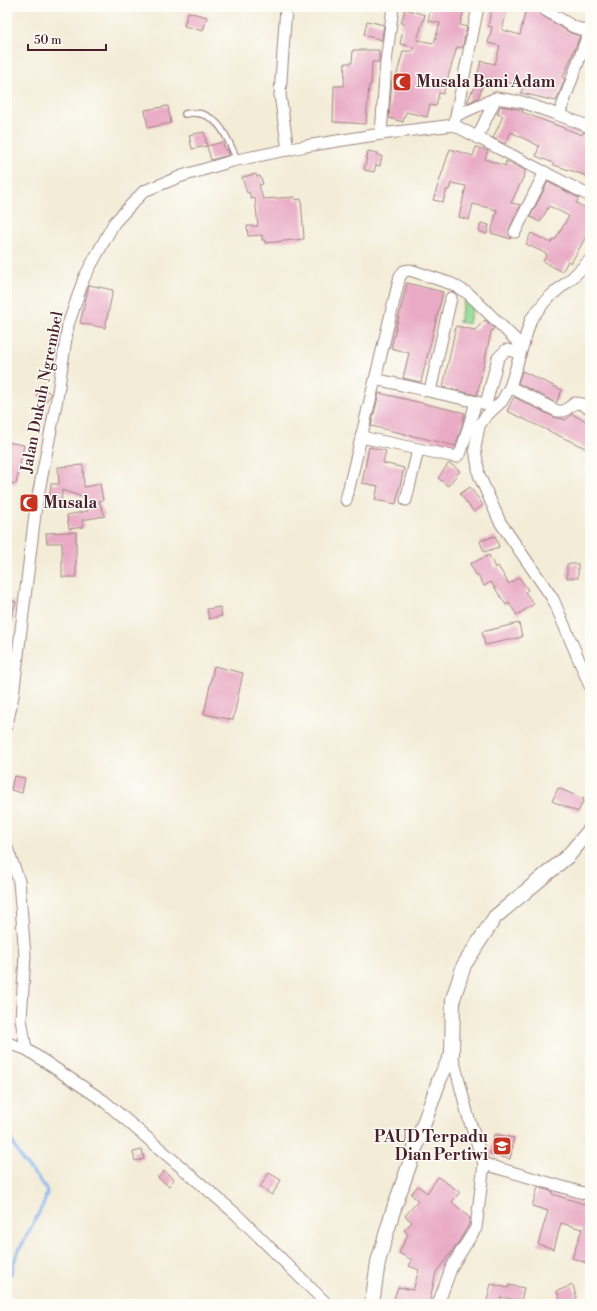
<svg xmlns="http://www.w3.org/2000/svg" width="597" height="1311" viewBox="0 0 597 1311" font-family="'Libre Bodoni',serif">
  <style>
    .green { fill: #95df9a; stroke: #707f62 }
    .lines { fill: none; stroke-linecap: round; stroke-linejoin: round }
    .stream { stroke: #88b9f4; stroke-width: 3 }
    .building { fill: #e9aac5 }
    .service-casing { stroke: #9e8681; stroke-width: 8 }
    .minor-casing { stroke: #9e8681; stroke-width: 13 }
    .tertiary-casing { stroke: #9e8681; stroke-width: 16 }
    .service { stroke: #fff; stroke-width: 5.5 }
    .minor { stroke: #fff; stroke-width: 11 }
    .tertiary { stroke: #fff; stroke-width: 14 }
    .labels { text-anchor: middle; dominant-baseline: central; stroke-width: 3; stroke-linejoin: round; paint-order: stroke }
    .poi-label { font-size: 16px; font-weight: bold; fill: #4a1f2b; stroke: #fdfcf7; text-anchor: start }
    .street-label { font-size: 16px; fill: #4a1f2b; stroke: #fdfcf7 }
  </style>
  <rect width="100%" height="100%" fill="#fdfcf7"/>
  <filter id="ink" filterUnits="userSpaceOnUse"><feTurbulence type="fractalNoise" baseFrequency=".025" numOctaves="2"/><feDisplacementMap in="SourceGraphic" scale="8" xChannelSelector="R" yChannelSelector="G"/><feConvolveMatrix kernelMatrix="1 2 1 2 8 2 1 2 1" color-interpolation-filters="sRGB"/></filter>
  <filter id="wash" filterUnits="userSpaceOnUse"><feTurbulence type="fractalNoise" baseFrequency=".012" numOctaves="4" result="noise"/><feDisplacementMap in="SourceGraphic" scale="16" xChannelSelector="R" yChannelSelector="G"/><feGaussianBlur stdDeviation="0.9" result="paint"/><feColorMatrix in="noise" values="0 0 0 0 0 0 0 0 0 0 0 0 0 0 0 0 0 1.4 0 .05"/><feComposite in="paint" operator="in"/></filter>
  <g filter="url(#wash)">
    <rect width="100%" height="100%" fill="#f3ecd7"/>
    <path class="green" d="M 464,301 L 473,303 L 469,324 L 459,322 Z"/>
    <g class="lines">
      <path class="stream" d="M 7,1132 L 22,1160 L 43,1184 L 47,1192 L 44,1203 L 16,1256 L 11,1274 L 7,1276"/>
    </g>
    <g id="blocks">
      <g class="building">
        <path d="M 431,7 L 465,7 L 460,25 L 467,27 L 462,48 L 457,47 L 443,94 L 439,93 L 436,106 L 430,105 L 427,117 L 406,112 L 403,122 L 389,118 L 392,80 L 397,74 L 403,51 L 413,51 L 413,47 L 400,44 L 404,24 L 401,23 L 405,9 L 425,15 L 417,40 L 434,43 L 440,23 L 428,21 Z"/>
        <path d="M 492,7 L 508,7 L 502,30 L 520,35 L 526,9 L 535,11 L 570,33 L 580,36 L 563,78 L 565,79 L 556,101 L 521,93 L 523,86 L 491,79 L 489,86 L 483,85 L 478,98 L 467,103 L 472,91 L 473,92 L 481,61 L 495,64 L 500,46 L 488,43 L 492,27 L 488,26 Z"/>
        <path d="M 188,12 L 207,17 L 203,31 L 184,26 Z"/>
        <path d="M 367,21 L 384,25 L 382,40 L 364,35 Z"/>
        <path d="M 353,50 L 379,50 L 379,62 L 372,62 L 371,85 L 369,85 L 366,124 L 333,122 L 334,86 L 344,86 L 345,63 L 352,63 Z"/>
        <path d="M 168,106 L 171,123 L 148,128 L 145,110 Z"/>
        <path d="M 500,106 L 523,110 L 522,112 L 582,135 L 583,132 L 590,134 L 590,177 L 554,165 L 551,162 L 536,156 L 539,146 L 511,132 L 505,144 L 493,138 L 503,116 L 497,114 Z"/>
        <path d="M 204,132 L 207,146 L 192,149 L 189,135 Z"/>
        <path d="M 223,142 L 225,150 L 228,149 L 229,155 L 211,160 L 207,146 Z"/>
        <path d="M 476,147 L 488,151 L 485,159 L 505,166 L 506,161 L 525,170 L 525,174 L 511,203 L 521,205 L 509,229 L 511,239 L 491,233 L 497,210 L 473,204 L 469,220 L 459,217 L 466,186 L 451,183 L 449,190 L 447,189 L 443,202 L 433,200 L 450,149 L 473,156 Z"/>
        <path d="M 368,151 L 378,153 L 378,155 L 382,156 L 380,166 L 376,165 L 374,172 L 364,170 Z"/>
        <path d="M 256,174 L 257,177 L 260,176 L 263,184 L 259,185 L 263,199 L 295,197 L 295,200 L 301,199 L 304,239 L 265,243 L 265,240 L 262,240 L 262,235 L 248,236 L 247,226 L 258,226 L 255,198 L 251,199 L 249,192 L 247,193 L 242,177 Z"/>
        <path d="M 548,182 L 579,198 L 576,203 L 590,210 L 590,230 L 571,263 L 568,261 L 562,272 L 543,261 L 547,254 L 526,244 L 531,233 L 551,243 L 553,239 L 555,240 L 569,216 L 549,206 L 540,222 L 530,217 Z"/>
        <path d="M 481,223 L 489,225 L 487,234 L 479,231 Z"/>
        <path d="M 407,283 L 443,292 L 421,382 L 403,378 L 409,353 L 391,348 Z"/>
        <path d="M 89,285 L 113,290 L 105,328 L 80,323 Z"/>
        <path d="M 485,320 L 494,328 L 491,332 L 477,395 L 443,387 L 456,326 L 475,330 Z"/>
        <path d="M 522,371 L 562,390 L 556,403 L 518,383 Z"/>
        <path d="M 43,388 L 51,394 L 46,402 L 37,395 Z"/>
        <path d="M 379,393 L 465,413 L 456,446 L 371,426 Z"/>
        <path d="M 514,397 L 554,417 L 566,420 L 572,414 L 590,423 L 590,444 L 587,449 L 507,411 Z"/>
        <path d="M 7,442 L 24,445 L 16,484 L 7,483 Z"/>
        <path d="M 369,447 L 386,451 L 383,463 L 404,468 L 396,504 L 375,500 L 378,486 L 362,483 Z"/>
        <path d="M 449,463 L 460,471 L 448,486 L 438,478 Z"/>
        <path d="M 83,465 L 84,487 L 100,484 L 103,500 L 99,501 L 105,516 L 82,520 L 84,527 L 69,529 L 67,515 L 88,511 L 85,498 L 62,490 L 61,504 L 49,503 L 51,484 L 59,484 L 58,467 Z"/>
        <path d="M 470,487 L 483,505 L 474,512 L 460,494 Z"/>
        <path d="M 25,497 L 30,498 L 29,509 L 22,507 Z"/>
        <path d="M 67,532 L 76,532 L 76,577 L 62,577 L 62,543 L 47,543 L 46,533 Z"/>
        <path d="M 495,536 L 499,547 L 484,552 L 480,541 Z"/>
        <path d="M 489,555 L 495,568 L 498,566 L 509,584 L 519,577 L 528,590 L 525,592 L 534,604 L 517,615 L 509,603 L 506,605 L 491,582 L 484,586 L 478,575 L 476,575 L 470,564 Z"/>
        <rect x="567" y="564" width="11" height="14"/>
        <path d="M 7,600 L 16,602 L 9,627 L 7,627 Z"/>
        <path d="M 220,607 L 222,616 L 209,619 L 207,609 Z"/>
        <path d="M 519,623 L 522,637 L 485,645 L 482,632 Z"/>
        <path d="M 214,666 L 243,673 L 233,720 L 204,714 Z"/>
        <path d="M 14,776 L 25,778 L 22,793 L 11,790 Z"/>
        <path d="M 558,788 L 584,799 L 578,812 L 552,801 Z"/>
        <path d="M 494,1134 L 514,1138 L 510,1159 L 490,1154 Z"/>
        <path d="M 142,1150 L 144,1159 L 135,1161 L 133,1152 Z"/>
        <path d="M 164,1171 L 174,1179 L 169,1186 L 158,1178 Z"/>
        <path d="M 269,1173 L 281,1180 L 272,1195 L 260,1187 Z"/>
        <path d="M 438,1177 L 460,1192 L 452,1202 L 470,1218 L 469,1224 L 457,1245 L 436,1272 L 429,1304 L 392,1304 L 398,1287 L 413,1290 L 419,1270 L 409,1266 L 412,1260 L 399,1253 L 408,1234 L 404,1230 L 412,1222 L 405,1216 L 418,1201 L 411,1194 L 418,1186 L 427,1193 Z"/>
        <path d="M 538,1187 L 553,1192 L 552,1194 L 590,1206 L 590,1264 L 572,1258 L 582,1229 L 561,1223 L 554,1249 L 538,1244 L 548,1211 L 532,1206 Z"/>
        <path d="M 491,1284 L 508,1288 L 509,1285 L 524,1288 L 521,1301 L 501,1297 L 499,1304 L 486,1304 Z"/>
        <path d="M 573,1285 L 578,1304 L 561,1304 L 557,1291 Z"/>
      </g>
    </g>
  </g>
  <g filter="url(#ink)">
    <use href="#blocks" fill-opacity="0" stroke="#9e8681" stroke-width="1"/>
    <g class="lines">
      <g class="service-casing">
        <path id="service" d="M 185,114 C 216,107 227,136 237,160"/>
      </g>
      <g class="minor-casing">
        <g id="minor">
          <path d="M 286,7 L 280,95 L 288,150"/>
          <path d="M 540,7 L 574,27 L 590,32"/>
          <path d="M 590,29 L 559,115 L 590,127"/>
          <path d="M 457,115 L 496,98 L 522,102 L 559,115"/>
          <path d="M 454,125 L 590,196"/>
          <path d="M 381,134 L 386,62 L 393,7"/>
          <path d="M 477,138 L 496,98"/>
          <path d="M 515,232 L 545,172"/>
          <path d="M 590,260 L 573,277 L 547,299 L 531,319 L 510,387 L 502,401 L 485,417 L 479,426 L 475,448 L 479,475 L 500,522 L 553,599 L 590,686"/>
          <path d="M 375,379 L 486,404 L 498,358 L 506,350 L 520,352"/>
          <path d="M 510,387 L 557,411 L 564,411 L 575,403 L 582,404 L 590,409"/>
          <path d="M 430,391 L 451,298"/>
          <path d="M 361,437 L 456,457 L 461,452 L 476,402"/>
          <path d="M 346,500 L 400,276 L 404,271 L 410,270 L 452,284 L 469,294 L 522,346"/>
          <path d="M 406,500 L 418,450"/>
          <path d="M 7,725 L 13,696 L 36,506 L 57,399 L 68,325 L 84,278 L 114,223 L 144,191 L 182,176 L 232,161 L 306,146 L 381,134 L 454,125 L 478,7"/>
          <path d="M 7,848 L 19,881 L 25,956 L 21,1019 L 26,1049"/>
          <path d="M 7,1043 L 26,1049 L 104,1101 L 236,1214 L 327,1304"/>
          <path d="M 484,1164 L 590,1195"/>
          <path d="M 438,1304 L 452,1266 L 476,1228 L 484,1164 L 468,1116 L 452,1054"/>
        </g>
      </g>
      <g class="tertiary-casing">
        <path id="tertiary" d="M 372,1304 L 378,1262 L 392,1214 L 440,1078 L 452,1054 L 453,999 L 464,965 L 495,917 L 568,856 L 590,830"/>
      </g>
      <use href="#service" class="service"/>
      <use href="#minor" class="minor"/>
      <use href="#tertiary" class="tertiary"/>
    </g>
  </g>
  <defs>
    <g id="mosque-square" transform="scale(1)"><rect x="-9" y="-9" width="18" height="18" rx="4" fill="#c8321e" stroke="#fdfcf7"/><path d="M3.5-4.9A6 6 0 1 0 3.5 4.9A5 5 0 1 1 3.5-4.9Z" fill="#fff"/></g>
    <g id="school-square" transform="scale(1)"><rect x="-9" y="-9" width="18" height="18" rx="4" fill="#c8321e" stroke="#fdfcf7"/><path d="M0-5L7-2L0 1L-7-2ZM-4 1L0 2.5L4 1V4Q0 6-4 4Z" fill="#fff"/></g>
  </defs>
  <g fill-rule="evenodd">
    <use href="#mosque-square" x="402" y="82"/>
    <use href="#mosque-square" x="29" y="503"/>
    <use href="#school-square" x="502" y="1146"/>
  </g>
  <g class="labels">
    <g class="poi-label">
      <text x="416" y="82">Musala Bani Adam</text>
      <text x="43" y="503">Musala</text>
      <text x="488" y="1137" text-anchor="end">PAUD Terpadu<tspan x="488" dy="18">Dian Pertiwi</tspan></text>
    </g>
    <g class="street-label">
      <text transform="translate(42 392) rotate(-79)">Jalan Dukuh Ngrembel</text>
    </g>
  </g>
  <rect width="597" height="1311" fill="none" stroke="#fdfcf7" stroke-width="24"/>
  <path d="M28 44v6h78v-6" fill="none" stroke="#4a1f2b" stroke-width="2"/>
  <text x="34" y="44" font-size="12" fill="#4a1f2b" stroke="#fdfcf7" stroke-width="3" paint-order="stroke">50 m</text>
</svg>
